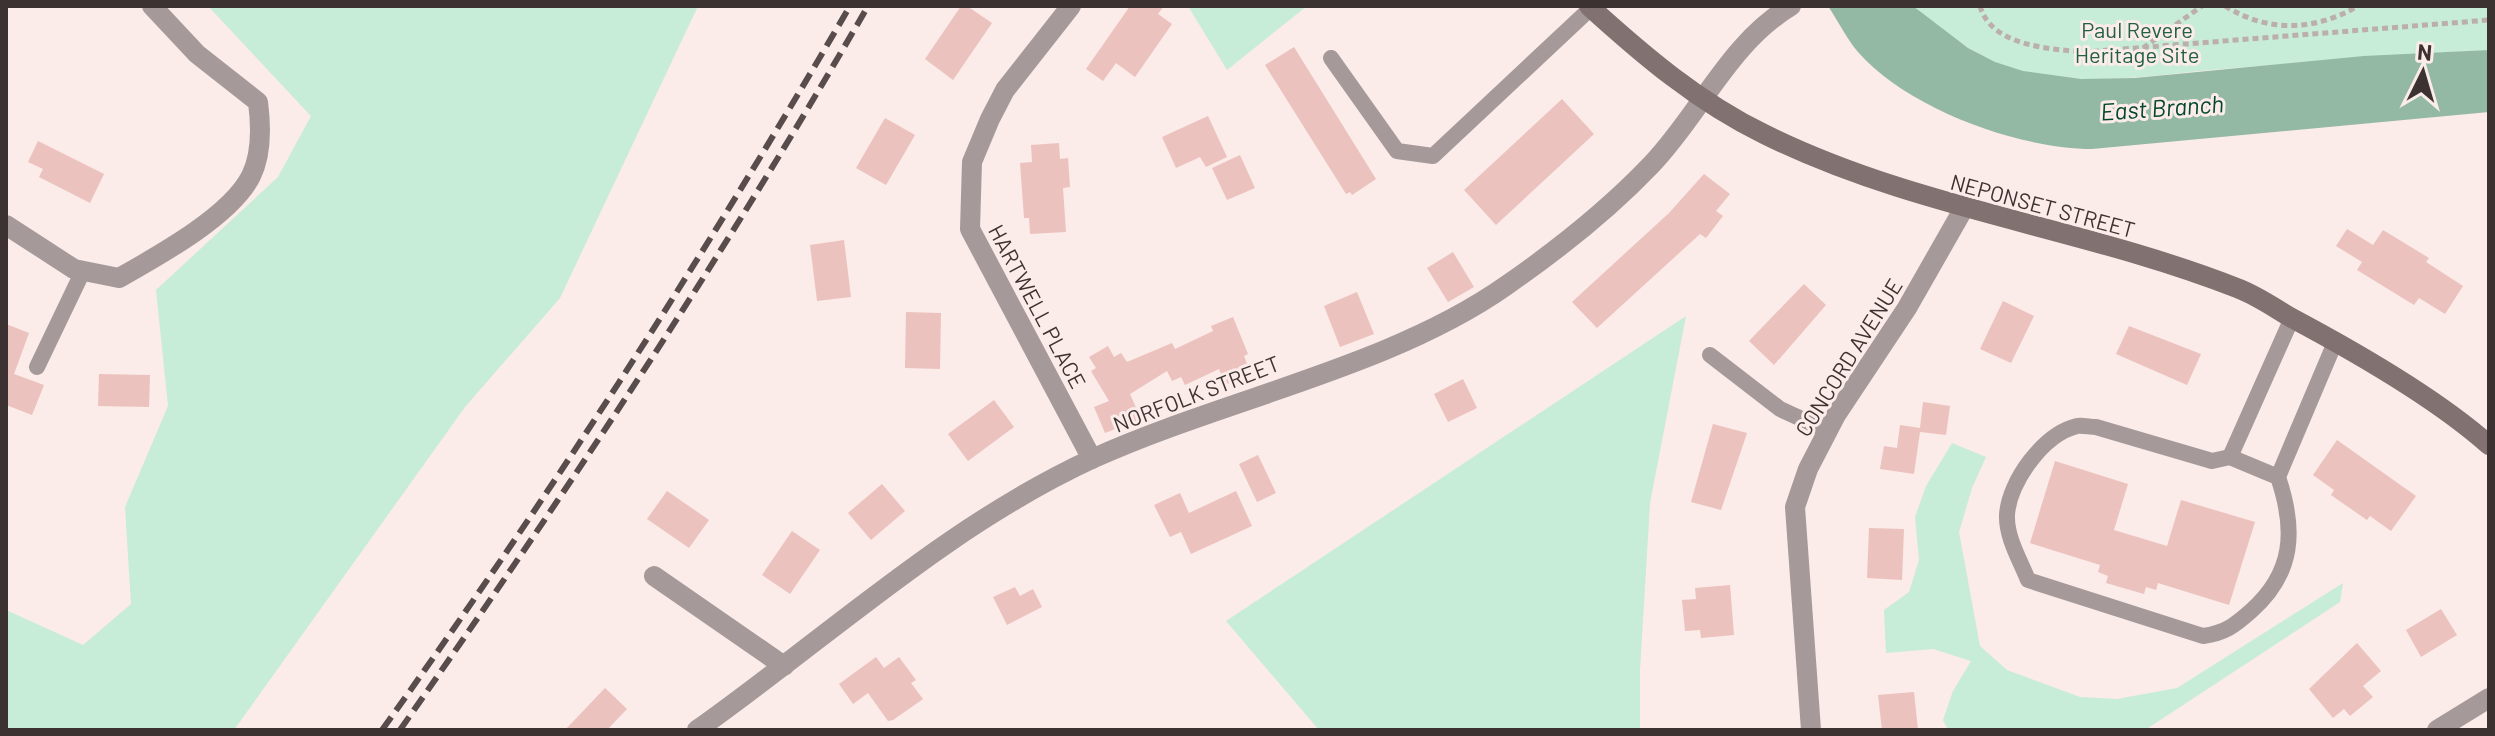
<svg xmlns="http://www.w3.org/2000/svg" width="2495" height="736" viewBox="0 0 2495 736" font-family="Barlow,sans-serif">
  <style>
    .green { fill: #c7ecd7 }
    .water { fill: #93b8a4 }
    .building { fill: #ecc2be }
    .lines { fill: none; stroke-linecap: round; stroke-linejoin: round }
    .path { stroke: #bcaead; stroke-width: 5; stroke-dasharray: 6 4; stroke-linecap: butt }
    .lane { stroke: #a59a99; stroke-width: 16 }
    .street { stroke: #a59a99; stroke-width: 20 }
    .secondary { stroke: #817170; stroke-width: 20 }
    .rail { stroke: #584d4c; stroke-width: 6; stroke-dasharray: 16 8; stroke-linecap: butt }
    .labels { text-anchor: middle; dominant-baseline: central; stroke-width: 6; stroke-linejoin: round; paint-order: stroke }
    .park-label { font-size: 22px; fill: #236144; stroke: #fbebe9 }
    .street-label { font-size: 22px; fill: #3c3231; stroke: #fbebe9 }
    .water-label { font-size: 24px; font-style: italic; fill: #00472d; stroke: #fbebe9 }
  </style>
  <rect width="100%" height="100%" fill="#fbebe9"/>
  <g class="green">
    <path d="M 208,6 L 698,6 L 560,298 L 465,407 L 234,730 L 6,730 L 6,610 L 83,645 L 131,604 L 125,507 L 168,406 L 156,290 L 278,177 L 311,116 Z"/>
    <path d="M 1188,6 L 1307,6 L 1227,70 Z"/>
    <path d="M 1913,6 L 2489,6 L 2489,50 C 2400,54 2311,62 2222,69 C 2151,75 2079,89 2010,68 C 1974,56 1941,30 1913,6 Z"/>
    <path d="M 1686,316 L 1650,503 L 1640,670 L 1640,730 L 1319,730 L 1226,621 Z"/>
    <path d="M 1952,443 L 1986,457 L 1972,488 L 1959,532 L 1980,646 L 2007,670 L 2080,697 L 2117,699 L 2177,688 L 2343,583 L 2340,602 L 2145,730 L 1948,730 L 1943,720 L 1953,691 L 1971,661 L 1933,649 L 1886,653 L 1884,610 L 1909,592 L 1919,560 L 1915,517 L 1926,486 Z"/>
  </g>
  <path class="water" d="M 1828,6 L 1913,6 L 1968,48 L 1995,62 L 2023,71 L 2081,79 L 2135,78 L 2364,56 L 2489,50 L 2489,112 L 2092,149 C 2019,149 1908,109 1858,52 C 1847,39 1838,21 1828,6 Z"/>
  <g class="building">
    <path d="M 961,6 L 967,6 L 992,23 L 953,80 L 925,59 Z"/>
    <path d="M 1130,6 L 1164,6 L 1158,14 L 1172,24 L 1135,77 L 1116,63 L 1103,81 L 1086,69 Z"/>
    <path d="M 1294,47 L 1376,179 L 1352,195 L 1350,192 L 1346,194 L 1265,65 Z"/>
    <path d="M 1562,99 L 1594,134 L 1496,225 L 1464,190 Z"/>
    <path d="M 1208,116 L 1227,157 L 1206,167 L 1200,157 L 1176,168 L 1162,137 Z"/>
    <path d="M 885,118 L 915,135 L 886,185 L 856,168 Z"/>
    <path d="M 38,141 L 104,174 L 90,203 L 39,177 L 43,169 L 28,162 Z"/>
    <path d="M 1059,143 L 1060,159 L 1068,158 L 1070,187 L 1063,188 L 1066,232 L 1030,234 L 1029,218 L 1024,218 L 1020,163 L 1032,162 L 1031,145 Z"/>
    <path d="M 1240,155 L 1255,188 L 1227,200 L 1212,168 Z"/>
    <path d="M 1704,174 L 1730,194 L 1716,211 L 1723,216 L 1706,238 L 1700,234 L 1597,328 L 1572,302 L 1669,213 Z"/>
    <path d="M 2347,229 L 2373,245 L 2383,230 L 2429,258 L 2426,262 L 2463,286 L 2445,314 L 2419,298 L 2414,305 L 2357,270 L 2362,262 L 2336,246 Z"/>
    <path d="M 844,240 L 851,297 L 817,301 L 810,245 Z"/>
    <path d="M 1453,252 L 1474,287 L 1448,302 L 1427,268 Z"/>
    <path d="M 1804,284 L 1826,305 L 1774,365 L 1749,341 Z"/>
    <path d="M 1357,292 L 1374,334 L 1340,347 L 1324,306 Z"/>
    <path d="M 2003,301 L 2034,316 L 2011,363 L 1980,349 Z"/>
    <path d="M 906,312 L 941,313 L 940,369 L 905,368 Z"/>
    <path d="M 1233,317 L 1248,354 L 1244,356 L 1251,374 L 1225,385 L 1219,369 L 1185,385 L 1181,377 L 1172,381 L 1167,371 L 1130,394 L 1141,419 L 1105,433 L 1094,407 L 1109,401 L 1091,371 L 1096,368 L 1089,357 L 1108,346 L 1114,357 L 1121,353 L 1127,362 L 1172,343 L 1175,349 L 1213,331 L 1211,326 Z"/>
    <path d="M 6,324 L 29,333 L 14,374 L 44,385 L 32,415 L 6,405 Z"/>
    <path d="M 2129,326 L 2201,354 L 2187,385 L 2116,354 Z"/>
    <path d="M 99,374 L 150,375 L 149,407 L 98,406 Z"/>
    <path d="M 1463,379 L 1477,408 L 1448,422 L 1434,394 Z"/>
    <path d="M 994,400 L 1014,427 L 968,461 L 948,434 Z"/>
    <path d="M 1923,402 L 1950,406 L 1946,435 L 1920,432 L 1914,474 L 1880,469 L 1884,446 L 1897,448 L 1900,425 L 1920,428 Z"/>
    <path d="M 1713,424 L 1747,433 L 1721,510 L 1691,502 Z"/>
    <path d="M 2337,440 L 2416,496 L 2391,531 L 2370,516 L 2367,520 L 2331,495 L 2334,490 L 2313,475 Z"/>
    <path d="M 1258,455 L 1276,493 L 1257,502 L 1239,464 Z"/>
    <path d="M 2055,461 L 2128,484 L 2114,530 L 2167,546 L 2181,500 L 2255,522 L 2229,605 L 2158,583 L 2156,590 L 2146,587 L 2144,594 L 2106,583 L 2108,576 L 2098,572 L 2100,565 L 2030,543 Z"/>
    <path d="M 882,484 L 905,511 L 871,540 L 848,513 Z"/>
    <path d="M 667,491 L 709,520 L 689,548 L 647,519 Z"/>
    <path d="M 1236,491 L 1252,526 L 1191,554 L 1181,532 L 1170,537 L 1154,505 L 1180,493 L 1189,513 Z"/>
    <path d="M 1869,528 L 1904,529 L 1902,580 L 1867,578 Z"/>
    <path d="M 792,531 L 820,550 L 790,594 L 762,575 Z"/>
    <path d="M 1730,585 L 1734,635 L 1701,638 L 1700,630 L 1685,631 L 1682,600 L 1696,599 L 1695,588 Z"/>
    <path d="M 1015,587 L 1020,596 L 1033,589 L 1042,607 L 1007,625 L 993,597 Z"/>
    <path d="M 2441,609 L 2457,635 L 2421,657 L 2406,630 Z"/>
    <path d="M 2357,643 L 2381,671 L 2363,686 L 2373,697 L 2350,716 L 2344,709 L 2333,718 L 2309,689 Z"/>
    <path d="M 876,657 L 884,668 L 899,657 L 916,680 L 911,683 L 923,699 L 893,720 L 888,721 L 868,693 L 853,704 L 839,684 Z"/>
    <path d="M 605,688 L 627,709 L 607,730 L 565,730 Z"/>
    <path d="M 1914,692 L 1918,730 L 1882,730 L 1878,695 Z"/>
  </g>
  <g class="lines">
    <g class="path">
      <path d="M 1980,6 C 1991,46 2049,49 2085,52 L 2489,20"/>
      <path d="M 2225,6 C 2268,33 2315,31 2358,6"/>
      <path d="M 2143,48 L 2202,6"/>
    </g>
    <g class="lane">
      <path d="M 1331,58 L 1397,151 L 1433,156 L 1591,8"/>
      <path d="M 1710,355 L 1780,409 L 1828,431"/>
      <path d="M 37,367 L 83,271"/>
      <path d="M 2230,457 L 2292,318"/>
      <path d="M 2278,477 L 2230,457 L 2212,461 L 2096,427 C 2090,427 2082,425 2077,426 C 2044,434 2009,481 2007,515 C 2006,537 2020,560 2028,580 L 2203,636 C 2225,633 2234,626 2251,611 C 2294,573 2296,530 2278,477 L 2336,340"/>
    </g>
    <g class="street">
      <path d="M 1071,6 L 1005,90 L 990,119 L 972,162 L 970,229 L 1092,459"/>
      <path d="M 6,225 L 74,269 L 119,278 C 158,256 231,216 251,176 C 262,154 261,125 258,102 L 197,54 L 152,6"/>
      <path d="M 654,576 L 784,666"/>
      <path d="M 697,730 C 827,638 948,525 1094,458 C 1224,399 1391,367 1507,285 C 1556,251 1609,209 1651,165 C 1700,114 1729,43 1791,6"/>
      <path d="M 1811,730 L 1795,507 L 1808,469 L 1836,415 L 1907,308 L 1964,208"/>
      <path d="M 2437,730 L 2489,698"/>
    </g>
    <path class="secondary" d="M 1589,6 C 1643,55 1698,102 1764,134 C 1915,209 2082,227 2237,288 C 2256,295 2273,307 2290,317 C 2354,351 2435,397 2489,445"/>
    <g class="rail">
      <path d="M 382,730 C 550,496 705,255 850,6"/>
      <path d="M 400,730 C 565,494 724,256 868,6"/>
    </g>
  </g>
  <g class="labels">
    <g class="park-label">
      <text x="2137" y="29">Paul Revere<tspan x="2137" dy="25">Heritage Site</tspan></text>
    </g>
    <g class="street-label">
      <text transform="translate(2043 205) rotate(15)">NEPONSET STREET</text>
      <text transform="translate(1038 306) rotate(62)">HARTWELL PLACE</text>
      <text transform="translate(1848 357) rotate(-58)">CONCORD AVENUE</text>
      <text transform="translate(1196 393) rotate(-21)">NORFOLK STREET</text>
    </g>
    <g class="water-label">
      <text transform="translate(2162 107) rotate(-4)">East Branch</text>
    </g>
  </g>
  <rect width="2495" height="736" fill="none" stroke="#3c3231" stroke-width="16"/>
  <g transform="translate(2423 72) rotate(5)" stroke="#fbebe9" stroke-width="6" paint-order="stroke">
  <path d="M0-6L14 30L0 20L-14 30Z" fill="#3c3231"/>
  <text y="-12" font-size="22" font-weight="bold" text-anchor="middle" fill="#3c3231">N</text>
  </g>
</svg>
